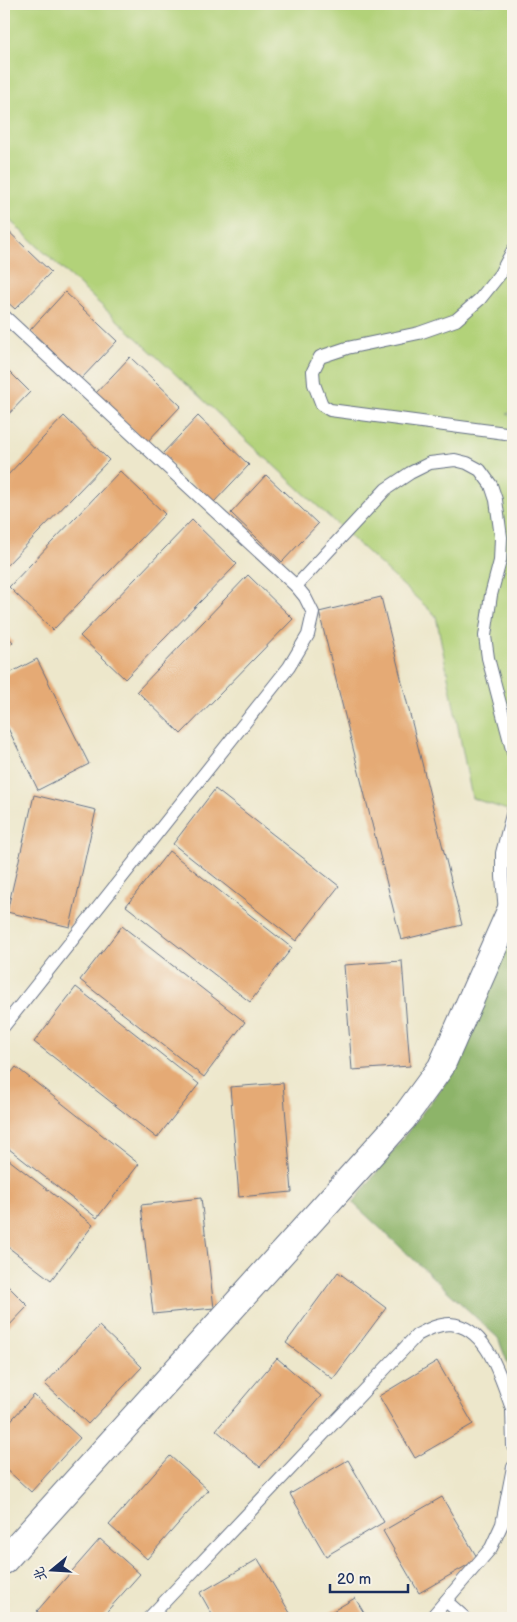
<svg xmlns="http://www.w3.org/2000/svg" width="517" height="1622" viewBox="0 0 517 1622" font-family="'Balsamiq Sans','LXGW WenKai TC',sans-serif">
  <style>
    .green { fill: #b2d279; stroke: #66806c }
    .forest { fill: #8db469; stroke: #547264 }
    .building { fill: #e5aa75 }
    .lines { fill: none; stroke-linecap: round; stroke-linejoin: round }
    .lane-casing { stroke: #646f84; stroke-width: 14 }
    .street-casing { stroke: #646f84; stroke-width: 28 }
    .lane { stroke: #fff; stroke-width: 12 }
    .street { stroke: #fff; stroke-width: 26 }
  </style>
  <rect width="100%" height="100%" fill="#f7f3e8"/>
  <filter id="ink" filterUnits="userSpaceOnUse"><feTurbulence type="fractalNoise" baseFrequency=".02" numOctaves="2"/><feDisplacementMap in="SourceGraphic" scale="10" xChannelSelector="R" yChannelSelector="G"/><feConvolveMatrix kernelMatrix="1 2 1 2 8 2 1 2 1" color-interpolation-filters="sRGB"/></filter>
  <filter id="wash" filterUnits="userSpaceOnUse"><feTurbulence type="fractalNoise" baseFrequency=".0096" numOctaves="4" result="noise"/><feDisplacementMap in="SourceGraphic" scale="20" xChannelSelector="R" yChannelSelector="G"/><feGaussianBlur stdDeviation="1.12" result="paint"/><feColorMatrix in="noise" values="0 0 0 0 0 0 0 0 0 0 0 0 0 0 0 0 0 1.4 0 .05"/><feComposite in="paint" operator="in"/></filter>
  <g filter="url(#wash)">
    <rect width="100%" height="100%" fill="#ede7cb"/>
    <path class="green" d="M 4,4 L 513,4 L 513,412 L 507,414 L 513,417 L 513,812 L 472,798 L 436,616 L 4,215 Z"/>
    <path class="forest" d="M 513,922 L 513,1377 L 498,1338 L 353,1203 L 446,1082 Z"/>
    <g id="blocks">
      <g class="building">
        <path d="M 4,227 L 51,272 L 15,309 L 4,299 Z"/>
        <path d="M 65,292 L 117,341 L 81,379 L 30,330 Z"/>
        <path d="M 130,357 L 181,406 L 146,443 L 95,394 Z"/>
        <path d="M 4,366 L 30,392 L 4,419 Z"/>
        <path d="M 64,416 L 109,460 L 4,568 L 4,479 Z"/>
        <path d="M 198,416 L 249,465 L 213,503 L 162,454 Z"/>
        <path d="M 120,471 L 165,514 L 53,630 L 9,587 Z"/>
        <path d="M 266,475 L 318,524 L 282,562 L 231,513 Z"/>
        <path d="M 192,520 L 237,564 L 125,679 L 80,636 Z"/>
        <path d="M 248,575 L 293,619 L 181,734 L 137,691 Z"/>
        <path d="M 381,597 L 462,925 L 401,940 L 319,612 Z"/>
        <path d="M 4,632 L 13,642 L 4,650 Z"/>
        <path d="M 37,659 L 89,764 L 38,790 L 4,720 L 4,676 Z"/>
        <path d="M 215,789 L 339,886 L 296,941 L 173,844 Z"/>
        <path d="M 34,795 L 96,810 L 70,927 L 7,912 Z"/>
        <path d="M 169,851 L 292,948 L 250,1002 L 126,906 Z"/>
        <path d="M 122,926 L 245,1022 L 204,1077 L 80,980 Z"/>
        <path d="M 402,961 L 410,1066 L 352,1070 L 344,965 Z"/>
        <path d="M 76,987 L 199,1084 L 157,1138 L 34,1042 Z"/>
        <path d="M 16,1067 L 139,1164 L 97,1218 L 4,1145 L 4,1082 Z"/>
        <path d="M 283,1083 L 292,1192 L 239,1197 L 230,1087 Z"/>
        <path d="M 4,1156 L 93,1225 L 51,1280 L 4,1244 Z"/>
        <path d="M 201,1198 L 214,1308 L 153,1314 L 141,1205 Z"/>
        <path d="M 338,1272 L 386,1308 L 333,1379 L 286,1343 Z"/>
        <path d="M 4,1282 L 28,1306 L 4,1331 Z"/>
        <path d="M 99,1326 L 142,1367 L 88,1424 L 45,1384 Z"/>
        <path d="M 277,1358 L 321,1396 L 260,1467 L 216,1430 Z"/>
        <path d="M 437,1361 L 473,1424 L 415,1458 L 379,1396 Z"/>
        <path d="M 34,1395 L 80,1438 L 31,1492 L 4,1467 L 4,1428 Z"/>
        <path d="M 170,1456 L 208,1490 L 147,1559 L 109,1525 Z"/>
        <path d="M 348,1460 L 384,1522 L 326,1556 L 290,1494 Z"/>
        <path d="M 442,1497 L 478,1559 L 419,1593 L 383,1531 Z"/>
        <path d="M 100,1539 L 140,1574 L 101,1618 L 45,1618 L 37,1611 Z"/>
        <path d="M 258,1559 L 293,1618 L 214,1618 L 200,1593 Z"/>
        <path d="M 355,1598 L 367,1618 L 321,1618 Z"/>
      </g>
    </g>
  </g>
  <g filter="url(#ink)">
    <use href="#blocks" fill-opacity="0" stroke="#646f84" stroke-width="1"/>
    <g class="lines">
      <g class="lane-casing">
        <g id="lane">
          <path d="M 513,250 L 500,274 L 480,299 L 456,320 L 419,333 L 347,348 L 320,357 L 313,371 L 314,384 L 322,405 L 330,410 L 513,434"/>
          <path d="M 4,316 L 296,586 L 386,489 L 410,473 L 430,463 L 455,460 L 467,463 L 480,470 L 491,485 L 496,500 L 501,537 L 500,561 L 491,595 L 485,636 L 488,658 L 513,753"/>
          <path d="M 505,912 L 502,877 L 502,853 L 513,811"/>
          <path d="M 4,1026 L 289,667 L 308,635 L 313,613 L 305,597 L 296,586"/>
          <path d="M 512,1408 L 513,1446"/>
          <path d="M 446,1601 L 465,1618"/>
          <path d="M 149,1618 L 417,1335 C 427,1330 438,1324 450,1324 C 489,1327 501,1381 513,1411"/>
          <path d="M 431,1618 L 491,1548 L 502,1524 L 513,1467"/>
        </g>
      </g>
      <g class="street-casing">
        <path id="street" d="M 4,1561 L 403,1119 L 441,1067 L 513,904"/>
      </g>
      <use href="#lane" class="lane"/>
      <use href="#street" class="street"/>
    </g>
  </g>
  <rect width="517" height="1622" fill="none" stroke="#f7f3e8" stroke-width="20"/>
  <g transform="translate(52 1570) rotate(252)" stroke="#f7f3e8" stroke-width="4" paint-order="stroke">
  <path d="M0-4L9 19L0 12L-9 19Z" fill="#1b2f5e"/>
  <text y="-8" font-size="14" font-weight="bold" text-anchor="middle" fill="#1b2f5e">北</text>
  </g>
  <path d="M330 1584v8h78v-8" fill="none" stroke="#1b2f5e" stroke-width="2.5"/>
  <text x="337" y="1584" font-size="15" fill="#1b2f5e" stroke="#f7f3e8" stroke-width="4" paint-order="stroke">20 m</text>
</svg>
